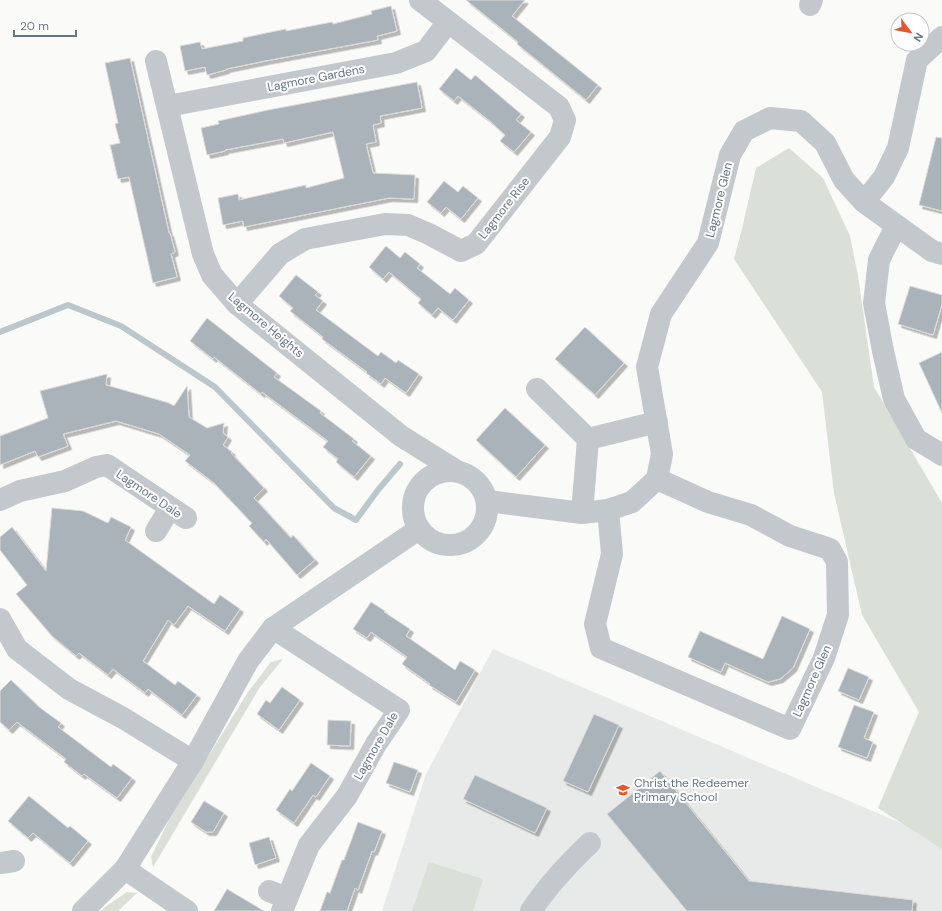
<svg xmlns="http://www.w3.org/2000/svg" width="942" height="911" viewBox="0 0 942 911" font-family="'DM Sans',sans-serif">
  <style>
    .built { fill: #e8e9e9 }
    .green { fill: #dadfd7 }
    .lines { fill: none; stroke-linecap: round; stroke-linejoin: round }
    .stream { stroke: #bbc7cb; stroke-width: 6 }
    .building { fill: #aab3b9; stroke: #dcdcda; filter: url(#shadow) }
    .minor { stroke: #c3c8cc; stroke-width: 22 }
    .labels { text-anchor: middle; dominant-baseline: central; stroke-width: 4; stroke-linejoin: round; paint-order: stroke }
    .street-label { font-size: 12px; fill: #657683; stroke: #fff }
    .poi-label { font-size: 12px; fill: #657683; stroke: #fff; text-anchor: start }
  </style>
  <defs>
    <filter id="shadow"><feDropShadow dx="3.5" dy="3.5" stdDeviation="0" flood-color="#0004"/></filter>
  </defs>
  <rect width="100%" height="100%" fill="#fafaf8"/>
  <path class="built" d="M 493,649 L 929,835 L 942,846 L 942,911 L 382,911 L 426,774 Z"/>
  <g class="green">
    <path d="M 789,148 L 823,178 L 850,236 L 858,276 L 874,387 L 942,503 L 942,849 L 878,808 L 919,712 L 862,615 L 834,493 L 822,392 L 734,259 L 741,233 L 756,168 Z"/>
    <path d="M 283,659 L 260,687 L 153,867 L 151,857 L 169,820 L 248,692 L 271,662 Z"/>
    <path d="M 429,862 L 483,879 L 473,911 L 412,911 Z"/>
    <path d="M 127,892 L 137,893 L 118,911 L 101,911 L 105,907 Z"/>
  </g>
  <g class="lines">
    <path class="stream" d="M 0,332 L 68,305 L 121,326 L 215,387 L 334,508 L 356,520 L 378,490 L 400,464"/>
  </g>
  <g class="building">
    <path d="M 466,0 L 525,0 L 512,16 L 598,85 L 586,100 L 517,44 L 518,42 Z"/>
    <path d="M 391,6 L 397,31 L 377,36 L 378,40 L 265,61 L 226,69 L 226,70 L 207,75 L 205,67 L 185,71 L 180,46 L 200,42 L 202,49 L 243,41 L 243,38 L 266,33 L 286,29 L 286,31 L 332,22 L 333,24 L 372,14 L 371,11 Z"/>
    <path d="M 130,58 L 169,233 L 170,233 L 175,252 L 171,254 L 177,277 L 153,283 L 129,177 L 118,179 L 110,145 L 120,143 L 115,124 L 118,123 L 105,63 Z"/>
    <path d="M 456,68 L 471,80 L 475,75 L 521,114 L 516,120 L 531,132 L 514,152 L 500,141 L 505,135 L 491,122 L 458,96 L 454,101 L 439,89 Z"/>
    <path d="M 417,82 L 422,108 L 380,116 L 381,123 L 373,125 L 376,142 L 366,144 L 373,173 L 415,175 L 414,199 L 389,198 L 244,227 L 243,221 L 223,225 L 218,198 L 238,194 L 239,200 L 306,185 L 306,188 L 344,178 L 333,132 L 284,143 L 283,139 L 225,150 L 225,151 L 207,155 L 201,128 L 219,124 L 218,121 L 268,110 Z"/>
    <path d="M 936,137 L 942,138 L 942,211 L 919,205 Z"/>
    <path d="M 444,181 L 458,192 L 463,186 L 478,198 L 461,219 L 446,207 L 441,213 L 427,202 Z"/>
    <path d="M 386,246 L 400,258 L 405,252 L 420,264 L 417,268 L 450,294 L 455,288 L 469,300 L 453,320 L 438,308 L 432,315 L 418,303 L 421,299 L 389,272 L 383,279 L 369,267 Z"/>
    <path d="M 296,275 L 318,292 L 315,295 L 323,301 L 316,310 L 378,356 L 381,352 L 396,363 L 398,360 L 419,374 L 406,393 L 385,378 L 381,384 L 366,373 L 367,372 L 322,339 L 323,337 L 290,311 L 293,308 L 279,296 Z"/>
    <path d="M 910,286 L 942,295 L 942,304 L 933,335 L 898,324 Z"/>
    <path d="M 207,318 L 277,373 L 274,377 L 321,411 L 320,413 L 354,439 L 352,441 L 371,456 L 354,477 L 336,462 L 338,459 L 323,447 L 328,441 L 262,392 L 261,394 L 214,357 L 213,359 L 190,341 Z"/>
    <path d="M 585,327 L 624,363 L 595,395 L 555,359 Z"/>
    <path d="M 942,352 L 942,413 L 919,363 Z"/>
    <path d="M 107,374 L 106,385 L 169,403 L 174,406 L 187,386 L 189,417 L 207,428 L 224,423 L 223,433 L 228,437 L 223,445 L 232,452 L 231,453 L 264,488 L 254,498 L 291,538 L 293,535 L 315,560 L 297,575 L 266,539 L 264,542 L 249,526 L 252,523 L 214,483 L 185,461 L 190,455 L 159,434 L 116,421 L 63,434 L 68,446 L 38,457 L 35,451 L 0,465 L 0,436 L 48,418 L 40,391 Z"/>
    <path d="M 505,408 L 545,445 L 516,477 L 476,440 Z"/>
    <path d="M 52,508 L 83,511 L 108,523 L 111,517 L 131,527 L 125,540 L 214,604 L 220,595 L 240,609 L 225,631 L 188,606 L 174,625 L 168,620 L 143,661 L 175,685 L 178,681 L 197,695 L 182,715 L 148,689 L 145,693 L 113,669 L 108,675 L 79,653 L 76,656 L 52,636 L 16,594 L 27,585 L 0,550 L 0,537 L 12,527 L 46,571 Z"/>
    <path d="M 371,602 L 385,611 L 384,612 L 410,629 L 406,636 L 455,670 L 460,661 L 475,670 L 456,702 L 429,685 L 430,684 L 402,664 L 407,657 L 371,632 L 367,638 L 353,629 Z"/>
    <path d="M 782,616 L 810,629 L 793,668 L 780,679 L 768,682 L 725,663 L 721,672 L 688,657 L 700,631 L 763,659 Z"/>
    <path d="M 848,668 L 869,677 L 859,700 L 838,691 Z"/>
    <path d="M 11,680 L 39,707 L 61,723 L 58,727 L 111,767 L 113,764 L 132,778 L 117,798 L 84,774 L 82,776 L 64,762 L 66,759 L 17,722 L 9,730 L 0,722 L 0,691 Z"/>
    <path d="M 282,687 L 300,700 L 279,730 L 257,714 L 266,700 L 270,703 Z"/>
    <path d="M 854,705 L 874,712 L 864,738 L 873,742 L 867,758 L 838,747 Z"/>
    <path d="M 594,714 L 619,725 L 588,792 L 563,781 Z"/>
    <path d="M 328,720 L 351,721 L 350,746 L 327,745 Z"/>
    <path d="M 394,762 L 418,770 L 410,792 L 386,783 Z"/>
    <path d="M 311,763 L 330,776 L 316,797 L 313,795 L 294,823 L 276,810 L 290,789 L 292,791 Z"/>
    <path d="M 660,771 L 749,881 L 913,900 L 912,911 L 687,911 L 607,814 Z"/>
    <path d="M 475,775 L 547,808 L 535,833 L 463,799 Z"/>
    <path d="M 29,796 L 68,828 L 70,826 L 88,841 L 70,863 L 33,833 L 28,838 L 8,821 Z"/>
    <path d="M 204,801 L 224,813 L 213,832 L 206,832 L 191,822 Z"/>
    <path d="M 358,822 L 382,831 L 374,852 L 372,851 L 358,890 L 355,888 L 347,911 L 320,911 L 327,892 L 330,893 L 342,860 L 344,860 Z"/>
    <path d="M 269,837 L 276,858 L 255,865 L 249,843 Z"/>
    <path d="M 227,889 L 264,911 L 214,911 Z"/>
  </g>
  <g class="lines">
    <g class="minor">
      <path d="M 810,5 L 812,0"/>
      <path d="M 156,61 L 203,254 L 212,275 L 237,304 L 401,436 L 457,471"/>
      <path d="M 168,106 L 396,63 L 426,51 L 448,22"/>
      <path d="M 864,202 L 884,177 L 898,148 L 917,60 L 942,37"/>
      <path d="M 896,226 L 879,260 L 874,303 L 883,351 L 894,399 L 916,439 L 942,455"/>
      <path d="M 237,304 L 280,254 L 305,239 L 385,224 L 408,225 L 429,234 L 461,251 L 476,244 L 560,137 L 565,120 L 559,107 L 420,0"/>
      <path d="M 537,389 L 588,439 L 582,513"/>
      <path d="M 588,439 L 657,422"/>
      <circle cx="450" cy="508" r="37"/>
      <path d="M 0,500 L 20,491 L 65,481 L 96,467 L 107,465 L 186,518"/>
      <path d="M 487,501 L 582,513 L 608,510 L 632,502 L 657,479 L 662,454 L 647,367 L 661,314 L 708,243 L 730,155 L 744,131 L 770,118 L 801,121 L 825,143 L 844,180 L 864,202 L 932,251 L 942,254"/>
      <path d="M 608,510 L 612,554 L 595,624 L 601,648 L 790,729 L 824,658 L 838,615 L 837,562 L 830,549 L 790,536 L 751,515 L 708,502 L 657,479"/>
      <path d="M 156,531 L 170,508"/>
      <path d="M 0,619 L 17,649 L 69,689 L 123,718 L 193,761"/>
      <path d="M 273,628 L 399,710 L 376,744 L 347,796 L 309,845 L 282,911"/>
      <path d="M 0,863 L 14,861"/>
      <path d="M 125,869 L 187,911"/>
      <path d="M 269,891 L 287,898"/>
      <path d="M 83,911 L 125,869 L 193,761 L 248,661 L 273,628 L 419,529"/>
      <path d="M 531,911 C 548,885 568,864 590,843"/>
    </g>
  </g>
  <defs>
    <g id="school-bare" transform="scale(1.08)"><path d="M0-5L7-2L0 1L-7-2ZM-4 1L0 2.5L4 1V4Q0 6-4 4Z" fill="#e4572e" stroke="#fff" stroke-width="2.5" paint-order="stroke"/></g>
  </defs>
  <g fill-rule="evenodd">
    <use href="#school-bare" x="623" y="790"/>
  </g>
  <g class="labels">
    <g class="street-label">
      <text transform="translate(316 78) rotate(-11)">Lagmore Gardens</text>
      <text transform="translate(719 200) rotate(-76)">Lagmore Glen</text>
      <text transform="translate(504 208) rotate(-52)">Lagmore Rise</text>
      <text transform="translate(266 325) rotate(40)">Lagmore Heights</text>
      <text transform="translate(149 494) rotate(34)">Lagmore Dale</text>
      <text transform="translate(812 681) rotate(-66)">Lagmore Glen</text>
      <text transform="translate(376 746) rotate(-60)">Lagmore Dale</text>
    </g>
    <g class="poi-label">
      <text x="634" y="783">Christ the Redeemer<tspan x="634" dy="14">Primary School</tspan></text>
    </g>
  </g>
  <g transform="translate(910 32) rotate(122)"><circle r="19" fill="#ffffff" stroke="#c1c8cd"/>
  <path d="M0-3L7 15L0 10L-7 15Z" fill="#e4572e"/>
  <text y="-6" font-size="11" font-weight="bold" text-anchor="middle" fill="#657683">N</text>
  </g>
  <path d="M14 30v6h62v-6" fill="none" stroke="#657683" stroke-width="2"/>
  <text x="20" y="30" font-size="12" fill="#657683" stroke="#ffffff" stroke-width="3" paint-order="stroke">20 m</text>
</svg>
